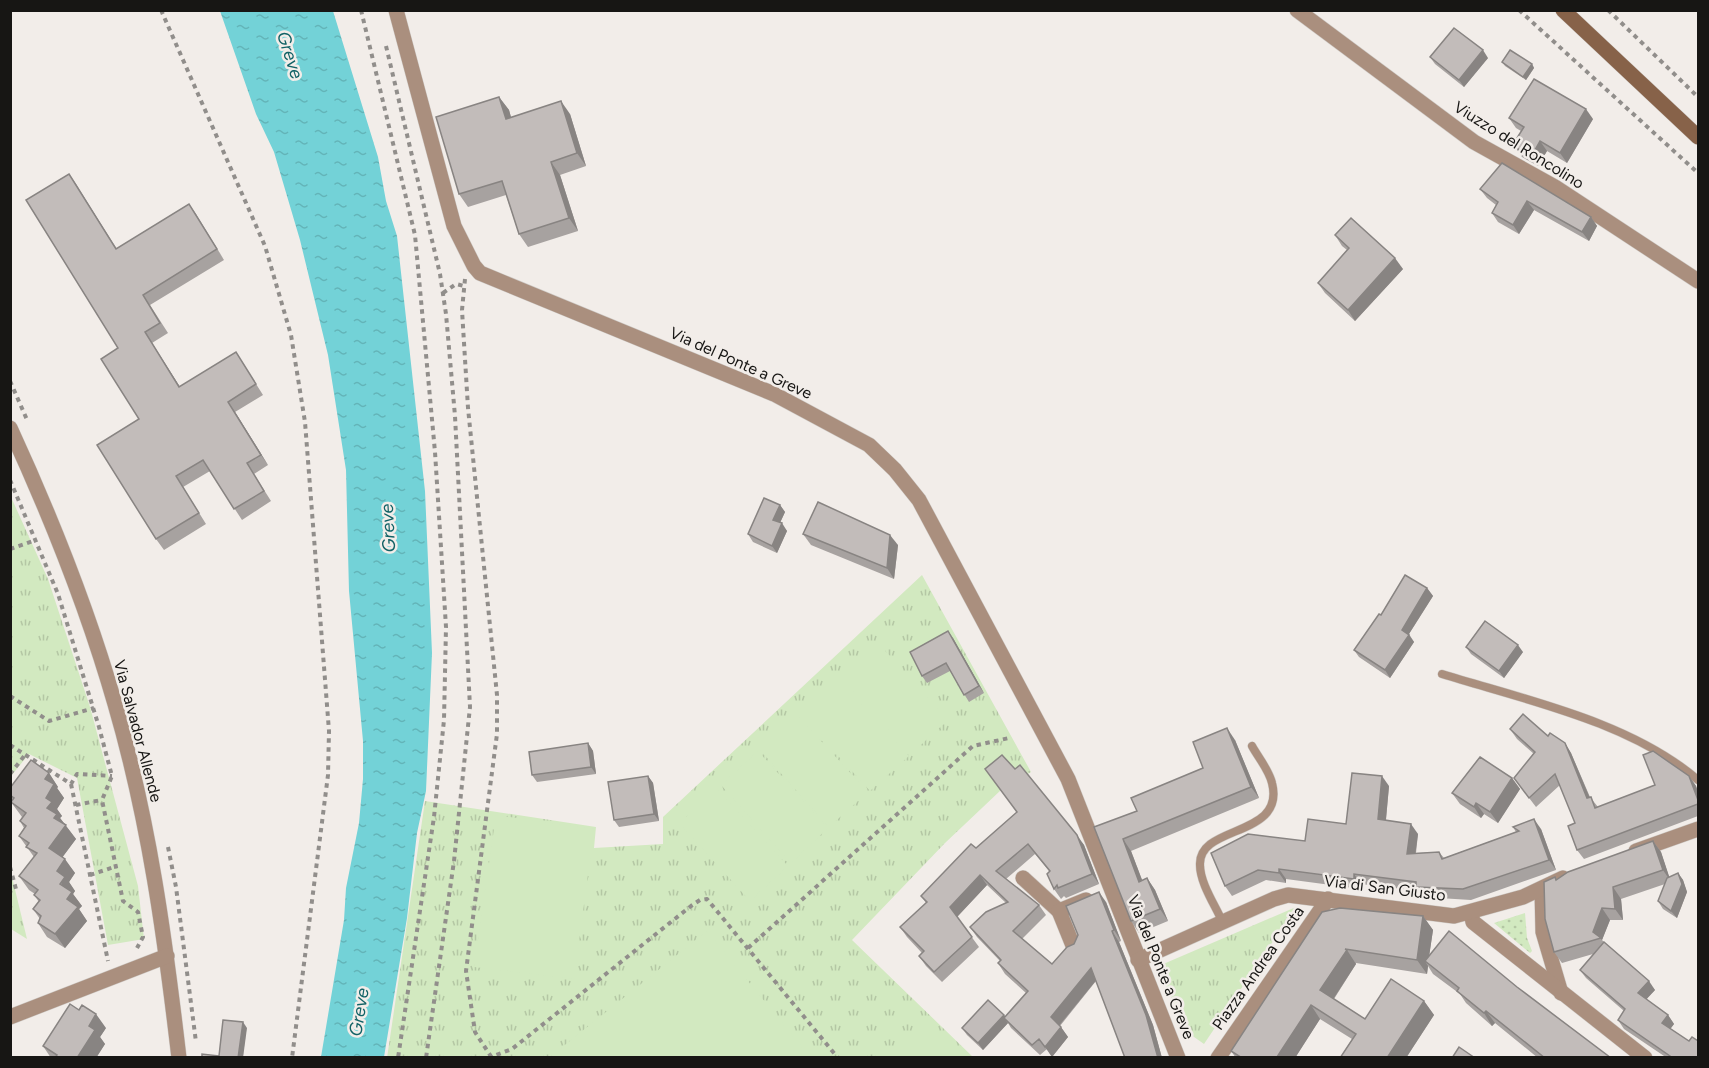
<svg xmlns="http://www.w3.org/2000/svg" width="1709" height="1068" viewBox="0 0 1709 1068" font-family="Figtree,sans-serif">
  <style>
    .grass { fill: url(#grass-dots) }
    .park { fill: url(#park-tufts) }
    .pitch { fill: #d2e9c0 }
    .water { fill: url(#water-ripples) }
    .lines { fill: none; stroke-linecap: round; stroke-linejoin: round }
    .service-casing { stroke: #cfcbc7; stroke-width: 9 }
    .minor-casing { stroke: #cfcbc7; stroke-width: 16 }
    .secondary-casing { stroke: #cfcbc7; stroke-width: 16 }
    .path { stroke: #918e8b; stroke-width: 4; stroke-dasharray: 4.5 4.5; stroke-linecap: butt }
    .service { stroke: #aa8f7e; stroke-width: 8 }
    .minor { stroke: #aa8f7e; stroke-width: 15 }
    .secondary { stroke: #876249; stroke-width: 15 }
    .wall { fill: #a7a2a0 }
    .shaded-wall { fill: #888482 }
    .building { fill: #c2bcba; stroke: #888482; stroke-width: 1.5 }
    .labels { text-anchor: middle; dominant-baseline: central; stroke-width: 5; stroke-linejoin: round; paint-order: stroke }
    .street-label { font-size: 16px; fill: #171614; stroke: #f2ede9 }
    .water-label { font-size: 18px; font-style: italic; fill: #116266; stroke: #f2ede9 }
  </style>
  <defs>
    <pattern id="grass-dots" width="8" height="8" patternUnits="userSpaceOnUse" patternTransform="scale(1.5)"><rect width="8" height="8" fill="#d2e9c0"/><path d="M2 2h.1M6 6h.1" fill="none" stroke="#b4c7a4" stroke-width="1.8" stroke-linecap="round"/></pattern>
    <pattern id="park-tufts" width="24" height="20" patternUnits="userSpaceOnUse" patternTransform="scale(1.5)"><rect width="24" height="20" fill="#d2e9c0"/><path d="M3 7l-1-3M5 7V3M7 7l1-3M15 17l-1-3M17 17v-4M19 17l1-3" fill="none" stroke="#b4c7a4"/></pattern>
    <pattern id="water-ripples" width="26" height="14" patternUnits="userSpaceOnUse" patternTransform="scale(1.5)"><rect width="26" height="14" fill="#73d2d7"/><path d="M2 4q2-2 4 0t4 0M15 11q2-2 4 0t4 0" fill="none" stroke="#63b4b8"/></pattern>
  </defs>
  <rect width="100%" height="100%" fill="#f2ede9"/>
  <path class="grass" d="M 1525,913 L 1527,938 L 1532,951 L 1530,953 L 1494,923 Z"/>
  <g class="park">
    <path d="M 11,497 L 48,579 L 90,707 L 138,886 L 144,939 L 108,945 L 77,778 L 29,754 L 11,776 Z"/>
    <path d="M 922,575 L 1031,772 L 1001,790 L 945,843 L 852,940 L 973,1057 L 387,1058 L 425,801 L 596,827 L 594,848 L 663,844 L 663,817 Z"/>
    <path d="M 11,873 L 27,939 L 11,929 Z"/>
    <path d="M 1296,907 L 1204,1044 L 1187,1032 L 1160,973 L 1161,965 Z"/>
  </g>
  <g class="pitch">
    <path d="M 879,644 L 948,720 L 911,754 L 841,678 Z"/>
    <path d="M 839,680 L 909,756 L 870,791 L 800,714 Z"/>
    <path d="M 798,716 L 868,792 L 829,827 L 760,750 Z"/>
    <path d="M 758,751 L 828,828 L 791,863 L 721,785 Z"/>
    <path d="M 717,789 L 788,866 L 750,901 L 679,823 Z"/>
    <path d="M 496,815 L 594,829 L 574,979 L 474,967 Z"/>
    <path d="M 707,931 L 810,1057 L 569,1057 L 561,1048 Z"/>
    <path d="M 927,1023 L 962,1057 L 894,1057 Z"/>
  </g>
  <path class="water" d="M 220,11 L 333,11 L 378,157 L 386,201 L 397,236 L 425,491 L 432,653 L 426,791 L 417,833 L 407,918 L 384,1057 L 321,1057 L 344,920 L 346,888 L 359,823 L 363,779 L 363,741 L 349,591 L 346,470 L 328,355 L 300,240 L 274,152 L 256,114 Z"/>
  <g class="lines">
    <g class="service-casing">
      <g id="service">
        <path d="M 1442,674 C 1526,700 1631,722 1698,780"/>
        <path d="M 1222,921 C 1215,905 1200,883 1200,865 C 1198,824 1286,838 1272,783 C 1269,770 1258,757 1252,746"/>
      </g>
    </g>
    <g class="minor-casing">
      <g id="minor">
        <path d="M 396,10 L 454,226 L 474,266 L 480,273 L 774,394 L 869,445 L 895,470 L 919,500 L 1068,779 L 1178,1058"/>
        <path d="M 1297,10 L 1474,142 L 1555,187 L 1698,281"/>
        <path d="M 10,428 C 51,517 88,610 115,704 C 149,820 165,938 179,1058"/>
        <path d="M 1636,851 L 1698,829"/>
        <path d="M 1023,878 L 1059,911"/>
        <path d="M 1542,889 L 1543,932 L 1561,993"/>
        <path d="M 1471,913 L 1473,922 L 1645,1058"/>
        <path d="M 1074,948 L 1059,911 L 1086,900"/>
        <path d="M 1138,960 L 1274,899 L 1288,895 L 1454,916 L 1523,897 L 1563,878"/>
        <path d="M 10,1017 L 167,956"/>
        <path d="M 1218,1058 L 1328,899"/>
      </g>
    </g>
    <g class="secondary-casing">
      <path id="secondary" d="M 1563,10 L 1698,137"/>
    </g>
    <g class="path">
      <path d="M 161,10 L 265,246 L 291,335 L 305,422 L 329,731 L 328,775 L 292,1058"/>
      <path d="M 361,10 L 415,235 L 435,452 L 446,627 L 444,720 L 434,817 L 398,1058"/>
      <path d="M 1519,10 L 1698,173"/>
      <path d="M 1608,10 L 1698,97"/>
      <path d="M 386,46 L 440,274 L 446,314 L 455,416 L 470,707 L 454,861 L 426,1058"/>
      <path d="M 465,279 L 462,310 L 468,408 L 497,695 L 497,734 L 466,971 L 475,1032 L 492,1058"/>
      <path d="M 443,293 L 456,284 L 464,286"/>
      <path d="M 10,381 L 28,422"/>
      <path d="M 10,480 L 58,594 L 99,727 L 112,776 L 102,800 L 123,901 L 138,912 L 143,937 L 137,948"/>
      <path d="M 10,549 L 36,540"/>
      <path d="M 10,696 L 49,721 L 94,708"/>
      <path d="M 10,745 L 71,784 L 77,774 L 112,776"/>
      <path d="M 10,774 L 25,755"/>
      <path d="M 71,784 L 108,961"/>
      <path d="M 76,805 L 101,800"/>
      <path d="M 168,847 L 176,887 L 196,1042"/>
      <path d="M 10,867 L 16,889 L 10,891"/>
      <path d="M 90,875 L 117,866"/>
      <path d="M 748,948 L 973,746 L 1009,738"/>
      <path d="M 488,1058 L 512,1049 L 691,906 L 700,900 L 707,899 L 838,1058"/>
    </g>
    <use href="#service" class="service"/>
    <use href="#minor" class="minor"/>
    <use href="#secondary" class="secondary"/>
  </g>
  <g class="wall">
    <path d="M 1430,57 L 1488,58 L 1464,87 L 1435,64 Z"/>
    <path d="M 1502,62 L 1532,64 L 1534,68 L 1526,80 L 1505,66 Z"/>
    <path d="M 499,97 L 509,110 L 511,117 L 570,114 L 586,166 L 560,175 L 578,231 L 528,247 L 519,234 L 506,195 L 468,207 L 459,194 Z"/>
    <path d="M 1509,118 L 1593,119 L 1567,163 L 1547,151 L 1538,166 L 1522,157 L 1515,147 L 1520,142 L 1517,138 L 1521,131 L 1516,128 Z"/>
    <path d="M 69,174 L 117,249 L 189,204 L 224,260 L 150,305 L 168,333 L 152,343 L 180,387 L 236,352 L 263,395 L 235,412 L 268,465 L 254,474 L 271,501 L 242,520 L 210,471 L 183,487 L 206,524 L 164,550 L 156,539 L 139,419 L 118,348 Z"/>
    <path d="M 1480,189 L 1591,217 L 1597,226 L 1589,241 L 1534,210 L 1519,234 L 1498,222 L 1492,213 L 1496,205 L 1487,198 Z"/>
    <path d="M 1335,235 L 1403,269 L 1355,321 L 1325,293 L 1318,283 L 1347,250 L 1342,246 Z"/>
    <path d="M 780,505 L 785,512 L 780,523 L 787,531 L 777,553 L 753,542 L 748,534 Z"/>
    <path d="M 803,534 L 898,545 L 894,579 L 811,545 Z"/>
    <path d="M 1427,588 L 1433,596 L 1409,634 L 1414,642 L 1390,678 L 1359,657 L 1354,650 L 1381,615 Z"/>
    <path d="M 953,638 L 984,693 L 969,702 L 950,671 L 927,683 L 922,676 Z"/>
    <path d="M 1466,647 L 1523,652 L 1504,678 L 1471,654 Z"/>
    <path d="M 1510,729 L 1548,736 L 1565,743 L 1571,753 L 1590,797 L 1598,807 L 1689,776 L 1696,786 L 1698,792 L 1698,816 L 1584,859 L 1577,850 L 1575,823 L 1560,785 L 1536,807 L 1514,778 L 1534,754 L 1517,739 Z"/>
    <path d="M 1235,740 L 1259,798 L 1131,851 L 1142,880 L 1147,878 L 1155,890 L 1168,921 L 1139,933 L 1131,921 L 1094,827 L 1137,811 L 1203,768 Z"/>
    <path d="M 588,743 L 593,751 L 596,774 L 537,782 L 532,775 Z"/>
    <path d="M 1015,769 L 1084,845 L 1099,884 L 1066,898 L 1064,896 L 1061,899 L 1054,889 L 1049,871 L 1035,854 L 1006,879 L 1039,905 L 1046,915 L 1022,939 L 1052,964 L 1074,944 L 1106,902 L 1121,941 L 1119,942 L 1153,1025 L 1162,1058 L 1125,1058 L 1096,981 L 1060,1026 L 1068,1037 L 1052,1057 L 1047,1049 L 1040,1055 L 1011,1028 L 1008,1023 L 983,1050 L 967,1035 L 962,1028 L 1004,1015 L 1005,1017 L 1026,993 L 1005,974 L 998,963 L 1000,961 L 977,937 L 970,927 L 1006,903 L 987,885 L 957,917 L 979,947 L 942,982 L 926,966 L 919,956 L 922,953 L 907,937 L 900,927 L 926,903 L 921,896 L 1017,812 Z"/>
    <path d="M 49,773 L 58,787 L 57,788 L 64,798 L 57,809 L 62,816 L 60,818 L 76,839 L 62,857 L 75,873 L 69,882 L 75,891 L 73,894 L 82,906 L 79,909 L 87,921 L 65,948 L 47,937 L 38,923 L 40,919 L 33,909 L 39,902 L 34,895 L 35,894 L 29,890 L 19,876 L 34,857 L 19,836 L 24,828 L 20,821 L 22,817 L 11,802 L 12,800 L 10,798 L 10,788 Z"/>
    <path d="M 648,776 L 653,783 L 659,821 L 619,827 L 614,820 Z"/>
    <path d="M 1512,778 L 1520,789 L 1498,823 L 1484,814 L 1481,818 L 1460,804 L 1452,793 Z"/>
    <path d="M 1389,786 L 1386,820 L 1418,834 L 1416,853 L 1439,852 L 1444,858 L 1516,832 L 1513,827 L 1541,829 L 1556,870 L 1471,900 L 1423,897 L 1419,891 L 1361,884 L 1361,889 L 1286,879 L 1286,883 L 1266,880 L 1232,896 L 1225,886 L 1346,824 Z"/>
    <path d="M 1653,841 L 1661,852 L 1669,877 L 1678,873 L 1683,880 L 1687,892 L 1677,918 L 1663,909 L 1658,901 L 1665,884 L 1621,899 L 1623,920 L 1610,920 L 1602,940 L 1655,990 L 1646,999 L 1668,1015 L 1674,1024 L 1670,1029 L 1698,1058 L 1667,1058 L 1624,1029 L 1618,1020 L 1624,1011 L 1586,978 L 1580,970 L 1593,954 L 1562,963 L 1554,952 L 1556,879 Z"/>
    <path d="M 1322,912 L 1423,916 L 1433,930 L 1429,956 L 1517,987 L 1611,1058 L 1538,1058 L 1495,1023 L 1492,1026 L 1466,1003 L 1460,994 L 1433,974 L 1428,966 L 1427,974 L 1356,963 L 1356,964 L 1334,999 L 1365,1019 L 1424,1001 L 1434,1015 L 1406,1058 L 1340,1058 L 1352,1039 L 1320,1019 L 1295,1058 L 1236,1058 L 1231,1051 Z"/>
    <path d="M 106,1028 L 100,1037 L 105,1044 L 96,1058 L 51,1058 L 43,1046 Z"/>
  </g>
  <g class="shaded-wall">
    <path d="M 1483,50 L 1488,58 L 1464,87 L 1459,80 Z"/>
    <path d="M 1532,64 L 1534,68 L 1526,80 L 1523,77 Z"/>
    <path d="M 499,97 L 509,110 L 515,132 L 506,119 Z"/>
    <path d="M 561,101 L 570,114 L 586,166 L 577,153 Z"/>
    <path d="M 1586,109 L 1593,119 L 1567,163 L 1560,153 Z"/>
    <path d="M 1540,141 L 1547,151 L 1538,166 L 1531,157 Z"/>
    <path d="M 551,162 L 560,175 L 578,231 L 569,218 Z"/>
    <path d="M 69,174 L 76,184 L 123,260 L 116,249 Z"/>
    <path d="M 1527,201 L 1534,210 L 1519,234 L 1513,225 Z"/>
    <path d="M 189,204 L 196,214 L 224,260 L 217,249 Z"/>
    <path d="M 1591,217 L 1597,226 L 1589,241 L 1582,232 Z"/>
    <path d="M 1395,258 L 1403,269 L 1355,321 L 1348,310 Z"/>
    <path d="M 145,332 L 187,398 L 179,387 Z"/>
    <path d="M 228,402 L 235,412 L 268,465 L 261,455 Z"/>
    <path d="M 780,505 L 785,512 L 778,527 L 773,520 Z"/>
    <path d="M 782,523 L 787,531 L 777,553 L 772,546 Z"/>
    <path d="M 890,535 L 898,545 L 894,579 L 887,568 Z"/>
    <path d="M 1427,588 L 1433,596 L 1407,637 L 1402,630 Z"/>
    <path d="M 948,631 L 953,638 L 984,693 L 979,686 Z"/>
    <path d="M 1409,635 L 1414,642 L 1390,678 L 1385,670 Z"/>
    <path d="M 1518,645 L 1523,652 L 1504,678 L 1499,671 Z"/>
    <path d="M 1227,728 L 1235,740 L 1259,798 L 1251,787 Z"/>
    <path d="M 588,743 L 593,751 L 596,774 L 591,767 Z"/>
    <path d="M 1565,743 L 1571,753 L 1594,808 L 1587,798 Z"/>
    <path d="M 49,773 L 58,787 L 57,788 L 64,798 L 57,809 L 62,816 L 60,818 L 76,839 L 59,862 L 49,848 L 45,779 Z"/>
    <path d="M 648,776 L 653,783 L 659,821 L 654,814 Z"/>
    <path d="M 1382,776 L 1389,786 L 1385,829 L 1378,819 Z"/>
    <path d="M 1689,776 L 1696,786 L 1698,792 L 1698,800 Z"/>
    <path d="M 1512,778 L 1520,789 L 1498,823 L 1490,812 Z"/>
    <path d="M 1476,803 L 1484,814 L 1481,818 L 1474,807 Z"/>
    <path d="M 1534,819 L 1541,829 L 1556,870 L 1549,860 Z"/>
    <path d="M 1411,824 L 1418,834 L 1414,864 L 1407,854 Z"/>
    <path d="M 1077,835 L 1084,845 L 1099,884 L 1092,874 Z"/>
    <path d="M 1123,839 L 1131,851 L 1147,893 L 1139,882 Z"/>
    <path d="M 1653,841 L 1661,852 L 1671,882 L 1663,870 Z"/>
    <path d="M 65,859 L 75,873 L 69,882 L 75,891 L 73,894 L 82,906 L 79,909 L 87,921 L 65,948 L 55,934 L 67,899 L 57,871 Z"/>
    <path d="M 1279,869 L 1286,879 L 1286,883 L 1279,873 Z"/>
    <path d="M 1678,873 L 1683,880 L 1687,892 L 1677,918 L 1671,911 Z"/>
    <path d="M 1354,874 L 1361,884 L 1361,889 L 1354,879 Z"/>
    <path d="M 980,875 L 987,885 L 957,917 L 950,907 Z"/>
    <path d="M 1147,878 L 1155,890 L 1168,921 L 1160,909 Z"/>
    <path d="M 1613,887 L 1621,899 L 1623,920 L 1615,909 Z"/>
    <path d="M 1099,892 L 1106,902 L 1121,941 L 1114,930 Z"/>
    <path d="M 1602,908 L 1610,920 L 1602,940 L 1593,932 Z"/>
    <path d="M 1423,916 L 1433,930 L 1428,964 L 1425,961 L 1428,966 L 1427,974 L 1417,960 Z"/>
    <path d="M 1112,931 L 1119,942 L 1153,1025 L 1162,1058 L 1158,1058 Z"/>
    <path d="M 1347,950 L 1356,964 L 1330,1004 L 1320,990 Z"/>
    <path d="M 1091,968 L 1098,978 L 1058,1027 L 1051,1017 Z"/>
    <path d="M 1649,981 L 1655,990 L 1644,1002 L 1638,993 Z"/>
    <path d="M 1424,1001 L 1434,1015 L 1406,1058 L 1387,1058 Z"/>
    <path d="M 1311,1005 L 1320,1019 L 1295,1058 L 1277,1058 L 1277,1057 Z"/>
    <path d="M 1486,1011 L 1495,1023 L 1492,1026 L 1484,1013 Z"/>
    <path d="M 96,1014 L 106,1028 L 100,1037 L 105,1044 L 96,1058 L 77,1058 L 89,1026 Z"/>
    <path d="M 1004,1015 L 1009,1022 L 1004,1018 L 1008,1023 L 983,1050 L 978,1043 Z"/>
    <path d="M 1668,1015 L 1674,1024 L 1668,1032 L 1662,1023 Z"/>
    <path d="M 243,1022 L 247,1028 L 243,1058 L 238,1058 Z"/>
    <path d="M 1061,1027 L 1068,1037 L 1052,1057 L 1045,1047 Z"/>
  </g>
  <g class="building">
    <path d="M 1454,28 L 1483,50 L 1459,80 L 1430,57 Z"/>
    <path d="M 1510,50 L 1532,64 L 1523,77 L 1502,62 Z"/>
    <path d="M 1534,79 L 1586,109 L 1560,153 L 1540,141 L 1531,157 L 1515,147 L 1521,140 L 1517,138 L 1524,127 L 1509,118 Z"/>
    <path d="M 499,97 L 506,119 L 561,101 L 577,153 L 551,162 L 569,218 L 519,234 L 502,181 L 459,194 L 436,117 Z"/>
    <path d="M 1502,163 L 1591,217 L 1582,232 L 1527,201 L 1513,225 L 1492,213 L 1498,202 L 1480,189 Z"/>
    <path d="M 69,174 L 116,249 L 189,204 L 217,249 L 143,295 L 160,323 L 145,332 L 179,387 L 236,352 L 256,384 L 228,402 L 261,455 L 247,463 L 264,491 L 234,509 L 203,460 L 176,476 L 199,513 L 156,539 L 97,445 L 139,419 L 101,359 L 118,348 L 26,200 Z"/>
    <path d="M 1351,218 L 1395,258 L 1348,310 L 1318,283 L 1349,248 L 1335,235 Z"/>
    <path d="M 764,498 L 780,505 L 773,520 L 782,523 L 772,546 L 748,534 Z"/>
    <path d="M 818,502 L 890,535 L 887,568 L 803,534 Z"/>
    <path d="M 1405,575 L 1427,588 L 1402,630 L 1409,635 L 1385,670 L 1354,650 L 1379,614 L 1381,615 Z"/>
    <path d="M 1485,621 L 1518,645 L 1499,671 L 1466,647 Z"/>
    <path d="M 948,631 L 979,686 L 964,695 L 946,663 L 922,676 L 910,652 Z"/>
    <path d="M 1523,714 L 1548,736 L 1550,733 L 1565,743 L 1587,798 L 1591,797 L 1595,808 L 1655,785 L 1643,755 L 1653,751 L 1689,776 L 1698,800 L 1698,804 L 1577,850 L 1568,826 L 1575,823 L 1555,774 L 1529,798 L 1514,778 L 1535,752 L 1510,729 Z"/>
    <path d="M 1227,728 L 1251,787 L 1123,839 L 1139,882 L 1147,878 L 1160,909 L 1131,921 L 1094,827 L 1137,811 L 1131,798 L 1203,768 L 1193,742 Z"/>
    <path d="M 588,743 L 591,767 L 532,775 L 529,752 Z"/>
    <path d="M 1002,755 L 1015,769 L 1020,765 L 1077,835 L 1092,874 L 1058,888 L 1057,885 L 1054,889 L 1047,874 L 1050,871 L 1028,844 L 996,871 L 1039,905 L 1013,931 L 1052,964 L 1067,947 L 1074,944 L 1078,935 L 1066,906 L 1099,892 L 1114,930 L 1112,931 L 1146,1015 L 1158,1058 L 1125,1058 L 1091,968 L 1051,1017 L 1061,1027 L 1045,1047 L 1039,1039 L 1032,1045 L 1004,1018 L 1028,991 L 998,963 L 1001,960 L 970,927 L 986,912 L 1008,902 L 980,875 L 950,907 L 972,937 L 934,972 L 919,956 L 924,951 L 900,927 L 927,902 L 921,896 L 971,844 L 976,848 L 1017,812 L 985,769 Z"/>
    <path d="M 1480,757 L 1512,778 L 1490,812 L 1476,803 L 1474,807 L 1452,793 Z"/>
    <path d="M 31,760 L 49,773 L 45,779 L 54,784 L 46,798 L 52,802 L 47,808 L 57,814 L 54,818 L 66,825 L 49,848 L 65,859 L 57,871 L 65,877 L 60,884 L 72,892 L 67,899 L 78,907 L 55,934 L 38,923 L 41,916 L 33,909 L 40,900 L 34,895 L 38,890 L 19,876 L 37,853 L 26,847 L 29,843 L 19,836 L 26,826 L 20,821 L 26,813 L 11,802 L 14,798 L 10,795 L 10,788 Z"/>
    <path d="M 1352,773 L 1382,776 L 1378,819 L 1411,824 L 1407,854 L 1439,852 L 1442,859 L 1519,831 L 1513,827 L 1534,819 L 1549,860 L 1463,889 L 1416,887 L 1416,882 L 1354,874 L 1354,879 L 1279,869 L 1279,873 L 1258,870 L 1225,886 L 1211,853 L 1248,834 L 1305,841 L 1308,819 L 1346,824 Z"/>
    <path d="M 648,776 L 654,814 L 614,820 L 608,782 Z"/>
    <path d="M 1653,841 L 1663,870 L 1613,887 L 1615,909 L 1602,908 L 1593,932 L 1601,938 L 1554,952 L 1545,919 L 1544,882 L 1555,877 L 1556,880 L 1568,872 Z"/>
    <path d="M 1678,873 L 1682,884 L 1671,911 L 1658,901 L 1667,878 Z"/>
    <path d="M 1340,908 L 1423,916 L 1417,960 L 1345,949 L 1347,950 L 1320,990 L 1365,1019 L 1391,979 L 1424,1001 L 1387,1058 L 1340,1058 L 1356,1034 L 1311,1005 L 1277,1057 L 1278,1058 L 1242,1058 L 1231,1051 L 1322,912 Z"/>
    <path d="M 1449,931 L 1517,987 L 1611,1058 L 1545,1058 L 1486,1011 L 1484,1013 L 1457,991 L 1459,988 L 1425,961 Z"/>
    <path d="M 1604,942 L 1649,981 L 1638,993 L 1668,1015 L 1662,1023 L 1689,1041 L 1692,1037 L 1698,1041 L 1698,1058 L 1673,1058 L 1618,1020 L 1625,1009 L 1580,970 Z"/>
    <path d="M 988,1000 L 1004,1015 L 978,1043 L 962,1028 Z"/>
    <path d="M 70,1004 L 79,1010 L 82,1005 L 96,1014 L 89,1026 L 95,1030 L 77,1058 L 55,1058 L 57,1055 L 43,1046 Z"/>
    <path d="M 223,1020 L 243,1022 L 238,1058 L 202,1058 L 202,1054 L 219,1056 Z"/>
    <path d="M 1459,1047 L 1475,1058 L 1452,1058 Z"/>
  </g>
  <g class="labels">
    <g class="street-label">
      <text transform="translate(1519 145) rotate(32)">Viuzzo del Roncolino</text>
      <text transform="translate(741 363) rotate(24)">Via del Ponte a Greve</text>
      <text transform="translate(138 731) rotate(75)">Via Salvador Allende</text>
      <text transform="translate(1385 888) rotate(7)">Via di San Giusto</text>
      <text transform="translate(1161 967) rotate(68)">Via del Ponte a Greve</text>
      <text transform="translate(1258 968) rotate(-55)">Piazza Andrea Costa</text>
    </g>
    <g class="water-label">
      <text transform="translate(290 55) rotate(72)">Greve</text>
      <text transform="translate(388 528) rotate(-93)">Greve</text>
      <text transform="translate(359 1012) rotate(-81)">Greve</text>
    </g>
  </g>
  <rect width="1709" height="1068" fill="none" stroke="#171614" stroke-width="24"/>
</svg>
